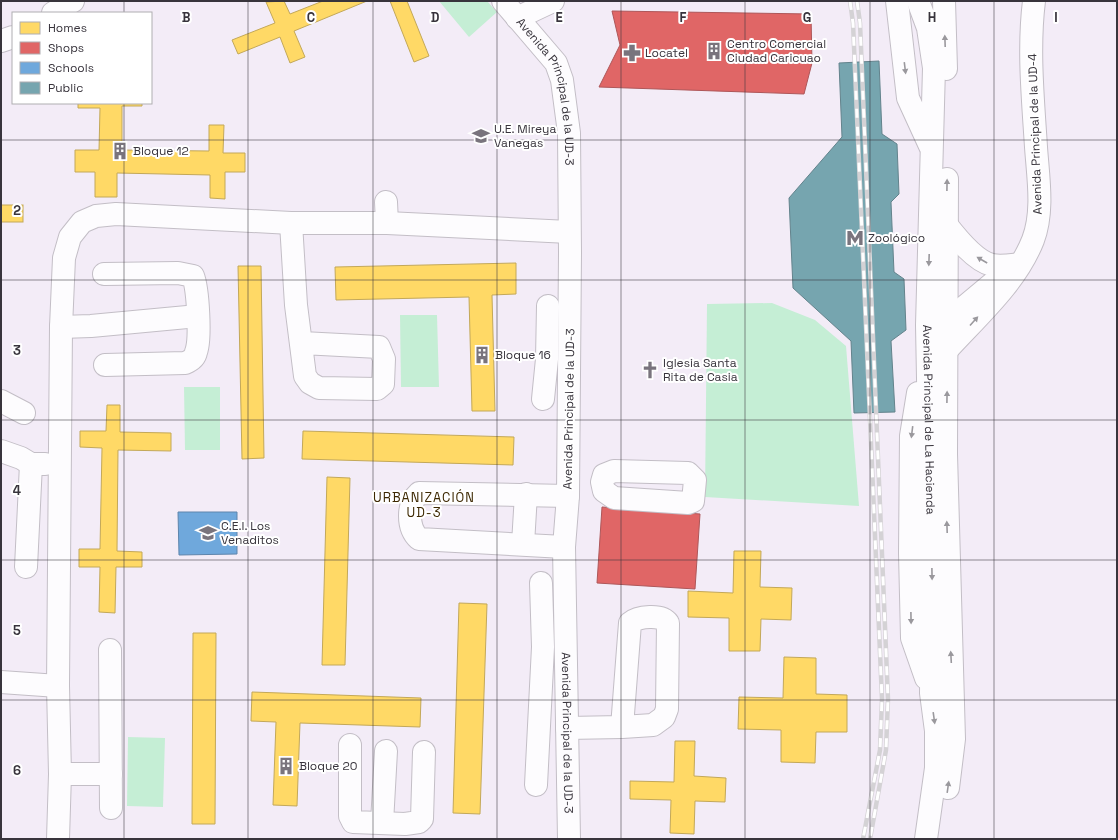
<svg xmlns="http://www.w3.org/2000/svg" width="1118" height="840" viewBox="0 0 1118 840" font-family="'Space Grotesk',sans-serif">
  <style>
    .green { fill: #c5eed5 }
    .homes { fill: #ffd966; stroke: #c3a859 }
    .shops { fill: #e06666; stroke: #ae5759 }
    .schools { fill: #6fa8dc; stroke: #5e85ac }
    .public { fill: #76a5af; stroke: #63838c }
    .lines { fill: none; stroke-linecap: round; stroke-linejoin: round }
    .minor-casing { stroke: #c3bec6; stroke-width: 24 }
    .minor { stroke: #fdfcfe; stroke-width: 22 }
    .rail-casing { stroke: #d4d2d5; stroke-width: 4.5 }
    .rail { stroke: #fff; stroke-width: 3; stroke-dasharray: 9; stroke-linecap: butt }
    .oneway { fill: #9a989d }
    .grid { fill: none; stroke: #38343c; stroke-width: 1; stroke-opacity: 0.55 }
    .labels { text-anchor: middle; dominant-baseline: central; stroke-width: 4; stroke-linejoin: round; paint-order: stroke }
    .poi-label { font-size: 12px; fill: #38343c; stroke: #fff; text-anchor: start }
    .street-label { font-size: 12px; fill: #38343c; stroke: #fff }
    .neighbourhood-label { font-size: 13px; letter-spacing: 1px; fill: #3d2802; stroke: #fff }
    .grid-label { font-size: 13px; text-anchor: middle; font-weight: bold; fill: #38343c; stroke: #fff; stroke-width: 4; stroke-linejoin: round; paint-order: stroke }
  </style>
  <rect width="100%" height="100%" fill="#f3ecf7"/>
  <g class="green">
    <path d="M 439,1 L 487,1 L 497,12 L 469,37 Z"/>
    <path d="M 772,303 L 815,320 L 846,346 L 859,506 L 705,497 L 707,304 Z"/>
    <path d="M 400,315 L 437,315 L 439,387 L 401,387 Z"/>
    <path d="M 184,387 L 220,387 L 220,450 L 185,450 Z"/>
    <path d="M 128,737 L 165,738 L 163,807 L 127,806 Z"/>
  </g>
  <g class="homes">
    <path d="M 284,1 L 290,14 L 323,1 L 367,1 L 294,31 L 305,57 L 290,63 L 280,37 L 238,54 L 232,40 L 275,23 L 266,2 Z"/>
    <path d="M 390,1 L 407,1 L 429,56 L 414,62 Z"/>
    <path d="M 78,103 L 142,103 L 142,106 L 122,106 L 122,150 L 209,151 L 209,125 L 224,125 L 223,153 L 245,153 L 245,172 L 225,172 L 225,199 L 210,198 L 210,175 L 117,173 L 117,197 L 95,197 L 95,172 L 75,172 L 75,150 L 99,150 L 100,108 L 78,108 Z"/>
    <rect x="1" y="205" width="22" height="17"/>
    <path d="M 516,263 L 516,294 L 492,295 L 495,411 L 472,411 L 469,297 L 336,300 L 335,267 Z"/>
    <path d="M 238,266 L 261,266 L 264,458 L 242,459 Z"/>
    <path d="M 107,405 L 120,405 L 120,432 L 171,433 L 171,451 L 118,450 L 117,551 L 142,552 L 142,567 L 116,567 L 115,613 L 99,612 L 100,567 L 79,567 L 79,549 L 100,549 L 102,448 L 80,447 L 80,431 L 106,431 Z"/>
    <path d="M 303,431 L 514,437 L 513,465 L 302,459 Z"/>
    <path d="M 327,477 L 350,478 L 345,665 L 322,665 Z"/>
    <path d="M 734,551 L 761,551 L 760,587 L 792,588 L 791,620 L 761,619 L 760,651 L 729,651 L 729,618 L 688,617 L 688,591 L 733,593 Z"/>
    <path d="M 459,603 L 487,604 L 480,814 L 453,813 Z"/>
    <path d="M 193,633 L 216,633 L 215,824 L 192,824 Z"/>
    <path d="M 784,657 L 816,658 L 816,694 L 847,695 L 847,732 L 816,732 L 815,763 L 781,762 L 781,730 L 738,729 L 739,697 L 783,698 Z"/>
    <path d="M 252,692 L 421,698 L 420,727 L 300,723 L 297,806 L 273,805 L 276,722 L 251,721 Z"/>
    <path d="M 675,741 L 695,741 L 694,776 L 726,778 L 725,802 L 695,801 L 694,834 L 670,833 L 671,800 L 630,799 L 630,781 L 674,782 Z"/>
  </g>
  <g class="shops">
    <path d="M 612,11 L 811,14 L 812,63 L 804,94 L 599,87 L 620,45 Z"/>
    <path d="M 602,507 L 700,514 L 695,589 L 597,583 Z"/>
  </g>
  <path class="schools" d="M 178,512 L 237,512 L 237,554 L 179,555 Z"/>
  <path class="public" d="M 879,61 L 882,134 L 897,144 L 899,194 L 891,202 L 894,272 L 904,279 L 906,330 L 891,341 L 895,412 L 854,413 L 851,341 L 793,288 L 789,198 L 842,137 L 839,63 Z"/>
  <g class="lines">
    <g class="minor-casing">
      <g id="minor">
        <path id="s1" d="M 503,1 L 556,63 L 562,80 L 569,133 L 570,253 L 568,496 L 564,547 L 569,839"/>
        <path d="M 897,1 L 908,98 L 930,146"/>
        <path id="s2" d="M 918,1 L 928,28 L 934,68 L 927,325 L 932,591 L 931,693 L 936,731 L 936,768 L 926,839"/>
        <path d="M 944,1 L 946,69"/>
        <path d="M 53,13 L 73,1"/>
        <path d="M 517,18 L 553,1"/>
        <path d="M 1,41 L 13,37"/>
        <path d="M 947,179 L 946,454 L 954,739 L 948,788"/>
        <path d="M 386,202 L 387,223"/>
        <path d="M 291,223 L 296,305 L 305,376 L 310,383 L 319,388 L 377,389 L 383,384 L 384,359 L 379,347 L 302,343"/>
        <path d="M 946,224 C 956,237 975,261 992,265 C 1001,267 1011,265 1020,264"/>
        <path d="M 104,274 L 178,273 L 193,276 C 198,289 201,339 196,352 C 195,358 190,361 185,363 L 105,365"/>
        <path d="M 945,323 L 993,283"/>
        <path d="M 61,327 L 91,326 L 198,316"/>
        <path d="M 947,350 C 978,316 1016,283 1033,240 C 1044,211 1038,177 1036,147 C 1033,99 1028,49 1034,1"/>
        <path d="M 918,393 L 911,436 L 910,553 L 912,638 L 926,678"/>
        <path d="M 543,399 L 547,359 L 548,306"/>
        <path d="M 1,401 L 24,413"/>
        <path d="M 1,451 L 21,458 L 31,464 L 45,464"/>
        <path d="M 614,471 L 688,473 L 695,480 L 693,501 L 688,503 L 614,498 L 604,491 L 602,482 L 604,475 Z"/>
        <path d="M 523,544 L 526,494"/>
        <path d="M 564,547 L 419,539 C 407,528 407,504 419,493 L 568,496"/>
        <path d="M 26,567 L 31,464"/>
        <path d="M 110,650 L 111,808"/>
        <path d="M 1,682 L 58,686"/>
        <path d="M 567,728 L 622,727 L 653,725 L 664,717 L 667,709 L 668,623 C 662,614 638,616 630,623 L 622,727"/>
        <path d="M 350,745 L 350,816 L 353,822 L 405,824 L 419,822 L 422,819 L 424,752"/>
        <path d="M 60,774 L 111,774"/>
        <path d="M 536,785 L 543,647 L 541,583"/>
        <path d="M 382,823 L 386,751"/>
        <path d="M 58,839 L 60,774 L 58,686 L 61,327 L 64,258 L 70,237 L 82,222 L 96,216 L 116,214 L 291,223 L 387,223 L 569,232"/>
      </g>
    </g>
    <use href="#minor" class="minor"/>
    <g class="rail-casing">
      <g id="rail">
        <path d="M 850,1 L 853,23 L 882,699 L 880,750 L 863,839"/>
        <path d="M 857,1 L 860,23 L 888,699 L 886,750 L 870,839"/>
      </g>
    </g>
    <use href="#rail" class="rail"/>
  </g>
  <defs><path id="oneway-solid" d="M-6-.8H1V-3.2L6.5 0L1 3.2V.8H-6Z"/></defs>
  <g class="oneway">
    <use href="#oneway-solid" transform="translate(945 41) rotate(-92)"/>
    <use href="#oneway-solid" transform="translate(905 68) rotate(83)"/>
    <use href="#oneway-solid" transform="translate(947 185) rotate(-89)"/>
    <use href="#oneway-solid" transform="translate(929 260) rotate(92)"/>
    <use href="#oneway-solid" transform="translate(982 260) rotate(-150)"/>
    <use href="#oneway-solid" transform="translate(974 321) rotate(-48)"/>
    <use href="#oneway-solid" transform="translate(947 397) rotate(-89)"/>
    <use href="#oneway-solid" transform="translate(912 432) rotate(97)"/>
    <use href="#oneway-solid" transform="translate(947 527) rotate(-92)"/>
    <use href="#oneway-solid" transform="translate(932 574) rotate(89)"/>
    <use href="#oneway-solid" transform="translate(911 618) rotate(89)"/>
    <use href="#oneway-solid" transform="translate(951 657) rotate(-93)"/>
    <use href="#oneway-solid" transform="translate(934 718) rotate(82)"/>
    <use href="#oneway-solid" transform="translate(948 787) rotate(-82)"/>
  </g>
  <path class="grid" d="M 124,1 L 124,13M 248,1 L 248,839M 373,1 L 373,839M 497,1 L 497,839M 621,1 L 621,839M 745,1 L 745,839M 870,1 L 870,839M 994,1 L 994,839M 124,103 L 124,839M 1,140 L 1117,140M 1,280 L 1117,280M 1,420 L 1117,420M 1,560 L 1117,560M 1,700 L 1117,700"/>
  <defs>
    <g id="building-bare" transform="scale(1.38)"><path d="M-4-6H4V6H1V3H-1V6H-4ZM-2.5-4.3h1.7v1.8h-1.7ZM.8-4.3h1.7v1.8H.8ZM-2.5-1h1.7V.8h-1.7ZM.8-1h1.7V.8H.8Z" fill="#79747d" stroke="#fff" stroke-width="2.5" paint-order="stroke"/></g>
    <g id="pharmacy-bare" transform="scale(1.38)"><path d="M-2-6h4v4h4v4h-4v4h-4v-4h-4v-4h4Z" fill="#79747d" stroke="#fff" stroke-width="2.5" paint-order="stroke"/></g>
    <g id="school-bare" transform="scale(1.38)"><path d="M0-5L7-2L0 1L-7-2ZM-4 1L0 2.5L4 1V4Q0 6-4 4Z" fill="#79747d" stroke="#fff" stroke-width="2.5" paint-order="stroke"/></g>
    <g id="metro-bare" transform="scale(1.38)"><path d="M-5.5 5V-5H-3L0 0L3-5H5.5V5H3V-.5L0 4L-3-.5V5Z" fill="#79747d" stroke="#fff" stroke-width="2.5" paint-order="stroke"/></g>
    <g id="church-bare" transform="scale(1.38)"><path d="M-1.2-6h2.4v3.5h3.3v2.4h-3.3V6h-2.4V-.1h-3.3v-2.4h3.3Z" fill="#79747d" stroke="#fff" stroke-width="2.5" paint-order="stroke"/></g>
  </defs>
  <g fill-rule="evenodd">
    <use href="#building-bare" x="714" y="51"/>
    <use href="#pharmacy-bare" x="632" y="53"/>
    <use href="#school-bare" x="481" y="136"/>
    <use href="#building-bare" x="120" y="151"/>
    <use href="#metro-bare" x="855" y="238"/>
    <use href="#building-bare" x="482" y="355"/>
    <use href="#church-bare" x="650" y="370"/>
    <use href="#school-bare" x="208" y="533"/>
    <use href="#building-bare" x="286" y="766"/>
  </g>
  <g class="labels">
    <g class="poi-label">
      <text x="727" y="44">Centro Comercial<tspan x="727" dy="14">Ciudad Caricuao</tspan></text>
      <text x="645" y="53">Locatel</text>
      <text x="494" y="129">U.E. Mireya<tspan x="494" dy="14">Vanegas</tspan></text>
      <text x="133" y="151">Bloque 12</text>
      <text x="868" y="238">Zoológico</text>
      <text x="495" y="355">Bloque 16</text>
      <text x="663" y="363">Iglesia Santa<tspan x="663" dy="14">Rita de Casia</tspan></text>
      <text x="221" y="526">C.E.I. Los<tspan x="221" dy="14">Venaditos</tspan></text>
      <text x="299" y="766">Bloque 20</text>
    </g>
    <g class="street-label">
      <text stroke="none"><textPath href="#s1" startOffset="105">Avenida Principal de la UD-3</textPath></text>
      <text transform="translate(1035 134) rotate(-92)">Avenida Principal de la UD-4</text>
      <text transform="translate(569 409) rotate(-89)">Avenida Principal de la UD-3</text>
      <text stroke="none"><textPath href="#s2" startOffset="421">Avenida Principal de La Hacienda</textPath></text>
      <text stroke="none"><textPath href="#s1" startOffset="753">Avenida Principal de la UD-3</textPath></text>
    </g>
    <g class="neighbourhood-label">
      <text x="424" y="497">URBANIZACIÓN<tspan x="424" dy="15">UD-3</tspan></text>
    </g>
  </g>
  <g class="grid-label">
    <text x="186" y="22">B</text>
    <text x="311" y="22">C</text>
    <text x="435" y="22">D</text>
    <text x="559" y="22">E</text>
    <text x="683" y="22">F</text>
    <text x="807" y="22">G</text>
    <text x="932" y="22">H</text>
    <text x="1056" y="22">I</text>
    <text x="17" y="215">2</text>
    <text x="17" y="355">3</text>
    <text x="17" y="495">4</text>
    <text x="17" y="635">5</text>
    <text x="17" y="775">6</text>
  </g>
  <rect width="1118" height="840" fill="none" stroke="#38343c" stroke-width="4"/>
  <rect x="12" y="12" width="140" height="92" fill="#ffffff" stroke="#afaeb1"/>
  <rect x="20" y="22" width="20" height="12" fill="#ffd966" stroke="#afaeb1"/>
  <text x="48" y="32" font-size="12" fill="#38343c">Homes</text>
  <rect x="20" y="42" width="20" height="12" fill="#e06666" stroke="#afaeb1"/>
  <text x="48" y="52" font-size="12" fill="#38343c">Shops</text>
  <rect x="20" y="62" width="20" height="12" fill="#6fa8dc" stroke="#afaeb1"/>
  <text x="48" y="72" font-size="12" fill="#38343c">Schools</text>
  <rect x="20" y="82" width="20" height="12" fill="#76a5af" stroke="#afaeb1"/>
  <text x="48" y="92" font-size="12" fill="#38343c">Public</text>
</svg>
